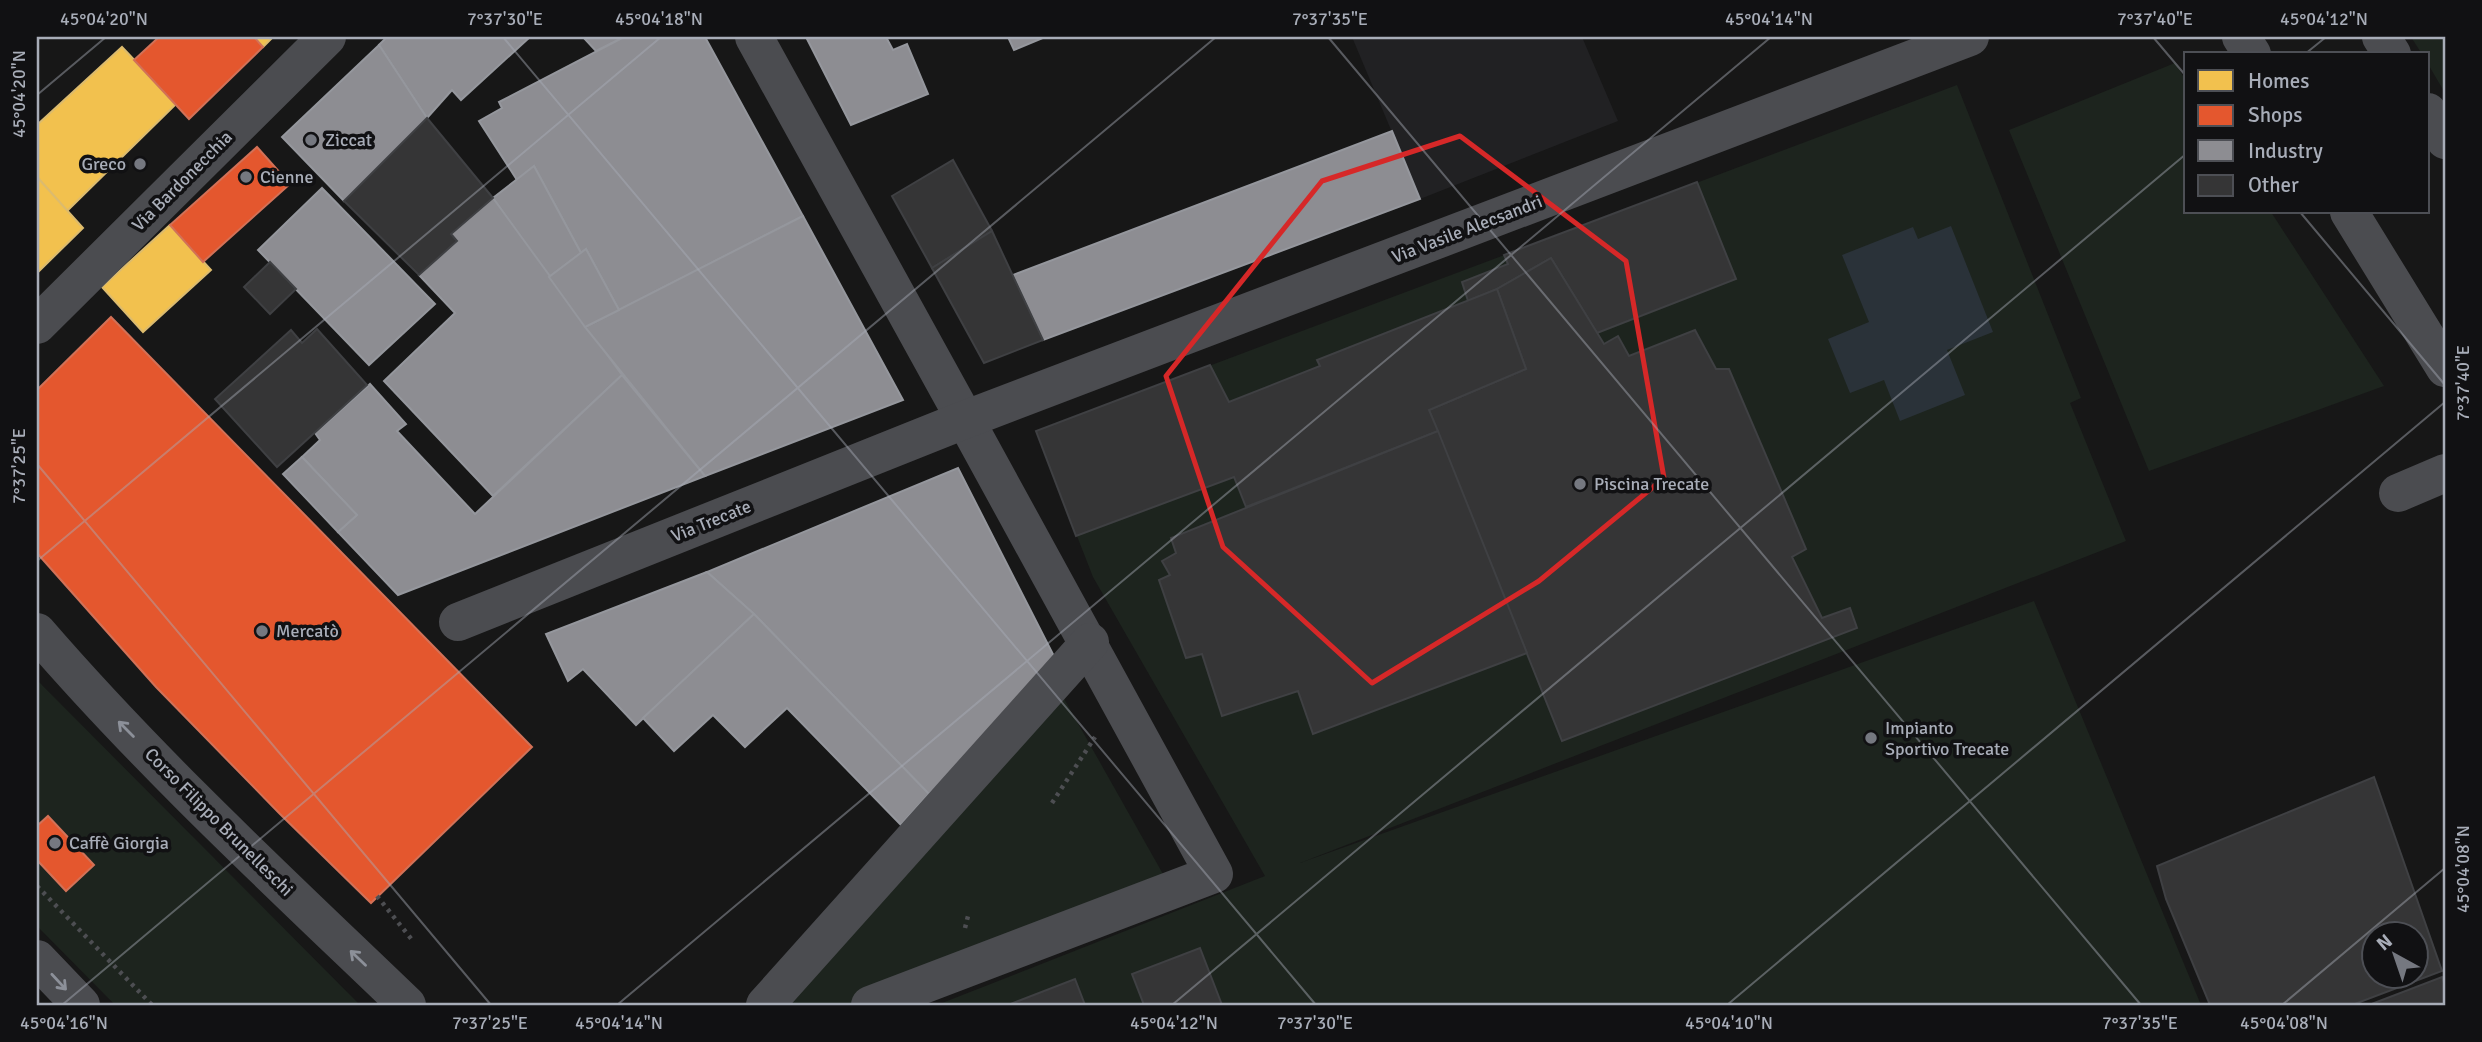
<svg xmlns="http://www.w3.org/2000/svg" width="2482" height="1042" viewBox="0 0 2482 1042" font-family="Signika,sans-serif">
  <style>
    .built { fill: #212123 }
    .green { fill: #1d241e }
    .water { fill: #2a3239 }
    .homes { fill: #f2c14e; stroke: #dcbb6e; stroke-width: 2 }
    .shops { fill: #e4572e; stroke: #d27157; stroke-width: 2 }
    .industry { fill: #8d8d92; stroke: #95979d; stroke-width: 2 }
    .building { fill: #353536; stroke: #3f4043; stroke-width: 2; fill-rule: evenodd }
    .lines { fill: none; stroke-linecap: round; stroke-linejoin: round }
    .path { stroke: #4d4e52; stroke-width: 4.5; stroke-dasharray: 3.5 5; stroke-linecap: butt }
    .minor { stroke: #4b4c50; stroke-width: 38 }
    .oneway { stroke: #8c9099 }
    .marked { fill: none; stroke: #d62828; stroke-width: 5; stroke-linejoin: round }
    .ticks { fill: none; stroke: #a8adb8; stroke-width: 2; stroke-opacity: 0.45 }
    .poi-dot { fill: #757880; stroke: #111113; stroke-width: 2.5 }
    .labels { text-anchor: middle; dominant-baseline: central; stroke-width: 7; stroke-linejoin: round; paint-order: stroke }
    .poi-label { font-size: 18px; fill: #a8adb8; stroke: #111113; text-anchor: start }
    .street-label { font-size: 18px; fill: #a8adb8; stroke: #111113 }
    .neatline { fill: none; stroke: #a8adb8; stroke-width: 2.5 }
    .ticks-label { font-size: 18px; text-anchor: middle; fill: #a8adb8 }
  </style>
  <rect width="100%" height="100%" fill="#171717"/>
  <path class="built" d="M 1352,37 L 1582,37 L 1618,121 L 1420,199 Z"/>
  <g class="green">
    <path d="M 2411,37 L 2445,37 L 2445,93 L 2428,64 L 2428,54 L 2422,54 Z"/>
    <path d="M 2175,63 L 2186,81 L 2186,212 L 2271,212 L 2384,386 L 2149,471 L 2009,130 Z"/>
    <path d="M 1957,85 L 2081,398 L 2070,403 L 2126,541 L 1300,863 L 2034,601 L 2201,1005 L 937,1005 L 1265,876 L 1093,577 L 1036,431 Z"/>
    <path d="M 37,680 L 360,1005 L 115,1005 L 37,926 Z"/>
    <path d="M 1054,681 L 1172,890 L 877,1005 L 775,1005 Z"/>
  </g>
  <path class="water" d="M 1951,226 L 1993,332 L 1947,350 L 1965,395 L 1900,421 L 1884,380 L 1850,393 L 1828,339 L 1869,322 L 1842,255 L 1913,227 L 1918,239 Z"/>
  <g class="homes">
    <path d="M 254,37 L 273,37 L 263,47 Z"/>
    <path d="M 122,47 L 176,104 L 67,211 L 37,177 L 37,125 Z"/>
    <path d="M 37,177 L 83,228 L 37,273 Z"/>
    <path d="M 170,225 L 211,270 L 143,332 L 102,287 Z"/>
  </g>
  <g class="shops">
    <path d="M 159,37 L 254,37 L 263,47 L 189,119 L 134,60 Z"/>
    <path d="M 257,147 L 290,184 L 203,262 L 170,225 Z"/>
    <path d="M 111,317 L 532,747 L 371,903 L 280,814 L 156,687 L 37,553 L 37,390 Z"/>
    <path d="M 48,816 L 94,865 L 66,891 L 37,860 L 37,826 Z"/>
  </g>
  <g class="industry">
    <path d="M 387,37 L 530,37 L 461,100 L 452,90 L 427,118 L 379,45 Z"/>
    <path d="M 583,37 L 624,37 L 596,51 Z"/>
    <path d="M 624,37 L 705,37 L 803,216 L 619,310 L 586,249 L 581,253 L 534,166 L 517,180 L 479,121 L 502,108 L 499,102 Z"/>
    <path d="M 806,37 L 886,37 L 893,50 L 907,44 L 928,94 L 851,125 Z"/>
    <path d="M 1008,37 L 1045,37 L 1014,50 Z"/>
    <path d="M 379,45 L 427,118 L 344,201 L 282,137 Z"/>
    <path d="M 1392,131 L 1420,199 L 1043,340 L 1013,275 Z"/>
    <path d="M 534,166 L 581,253 L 549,277 L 493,198 Z"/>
    <path d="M 322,188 L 435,304 L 369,365 L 258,250 Z"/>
    <path d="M 493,198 L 622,375 L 493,496 L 384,381 L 455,313 L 419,275 L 457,241 L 451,234 Z"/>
    <path d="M 803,216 L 903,400 L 705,476 L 585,327 Z"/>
    <path d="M 586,249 L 619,310 L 585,327 L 549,277 Z"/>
    <path d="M 622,375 L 705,476 L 398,595 L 338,532 L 357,515 L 302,457 L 320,440 L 315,433 L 370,384 L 406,424 L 397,431 L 475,514 Z"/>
    <path d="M 302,457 L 357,515 L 338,532 L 283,474 Z"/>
    <path d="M 958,468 L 1059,666 L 929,794 L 754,614 L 707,572 Z"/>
    <path d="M 707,572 L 754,614 L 636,725 L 583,669 L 568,681 L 546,634 Z"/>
    <path d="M 754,614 L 929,794 L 901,825 L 787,708 L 745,747 L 713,715 L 674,751 L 643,718 Z"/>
  </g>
  <g class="building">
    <path d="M 427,118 L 493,198 L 451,234 L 457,241 L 419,275 L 344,201 Z"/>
    <path d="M 953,160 L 992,231 L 932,268 L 892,196 Z"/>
    <path d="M 1697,182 L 1736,279 L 1597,333 L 1551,258 L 1497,289 L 1468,301 L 1462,282 L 1508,264 L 1504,255 Z"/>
    <path d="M 992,231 L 1043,340 L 984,363 L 932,268 Z"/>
    <path d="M 1551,258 L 1604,344 L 1618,336 L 1629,356 L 1695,330 L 1716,369 L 1729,369 L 1806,549 L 1792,557 L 1822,618 L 1850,608 L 1857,628 L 1562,741 L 1429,410 L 1526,369 L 1497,289 Z"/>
    <path d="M 270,262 L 296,289 L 270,314 L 244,287 Z"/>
    <path d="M 1497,289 L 1526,369 L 1429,410 L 1438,431 L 1246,507 L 1234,477 L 1076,536 L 1036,431 L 1210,365 L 1229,402 L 1320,366 L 1317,360 Z"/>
    <path d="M 317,329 L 367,385 L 277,467 L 215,399 L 291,330 L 302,343 Z"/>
    <path d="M 1438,431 L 1527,653 L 1313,734 L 1298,691 L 1222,716 L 1202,654 L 1186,658 L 1159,580 L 1170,575 L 1162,561 L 1176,553 L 1171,538 Z"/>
    <path d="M 2374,777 L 2442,971 L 2352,1005 L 2210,1005 L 2166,899 L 2157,866 ZM 2374,934 L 2416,934 L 2416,976 L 2374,976 Z"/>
    <path d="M 1200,948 L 1222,1005 L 1144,1005 L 1132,974 Z"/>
    <path d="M 2442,977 L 2445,986 L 2445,1005 L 2369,1005 Z"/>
    <path d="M 1075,979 L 1085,1005 L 1008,1005 Z"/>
  </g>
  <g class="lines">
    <g class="path">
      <path d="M 1052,803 L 1095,737"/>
      <path d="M 37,886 L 152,1005"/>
      <path d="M 377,896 L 413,941"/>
      <path d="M 965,928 L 969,912"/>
    </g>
    <g class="minor">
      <path d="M 754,37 C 907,316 1063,594 1214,874 L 870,1005"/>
      <path d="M 2241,37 L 2252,54"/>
      <path d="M 2381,37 L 2392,54"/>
      <path d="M 2428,112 L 2445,140"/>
      <path d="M 2349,212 L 2445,368"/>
      <path d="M 37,325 L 327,37"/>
      <path d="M 2398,493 L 2445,473"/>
      <path d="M 458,622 L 964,420 L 1970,37"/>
      <path d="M 37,632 C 151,764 281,884 407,1005"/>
      <path d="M 37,959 L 81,1005"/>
      <path d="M 765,1005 L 1090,642"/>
    </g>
  </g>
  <defs><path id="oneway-shaft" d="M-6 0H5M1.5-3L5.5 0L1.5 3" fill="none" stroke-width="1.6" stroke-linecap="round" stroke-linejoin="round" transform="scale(1.75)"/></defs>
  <g class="oneway">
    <use href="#oneway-shaft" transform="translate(126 729) rotate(-135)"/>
    <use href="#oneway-shaft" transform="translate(358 958) rotate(-136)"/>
    <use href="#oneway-shaft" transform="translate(59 982) rotate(47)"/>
  </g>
  <path class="marked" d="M 1460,136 L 1626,261 L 1664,478 L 1539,581 L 1372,683 L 1223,547 L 1166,376 L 1322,181 Z"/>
  <path class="ticks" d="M 503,37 L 1316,1005M 1328,37 L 2141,1005M 2153,37 L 2186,76M 2305,54 L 2326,37M 37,95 L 106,37M 2300,212 L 2445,385M 37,464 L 491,1005M 37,561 L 661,37M 62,1005 L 1216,37M 617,1005 L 1771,37M 1172,1005 L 2186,154M 1727,1005 L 2445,402M 2282,1005 L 2445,868"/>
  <g class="poi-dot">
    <circle cx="311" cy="140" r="7"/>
    <circle cx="140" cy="164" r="7"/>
    <circle cx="246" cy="177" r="7"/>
    <circle cx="1580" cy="484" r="7"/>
    <circle cx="262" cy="631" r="7"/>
    <circle cx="1871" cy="738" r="7"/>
    <circle cx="55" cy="843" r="7"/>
  </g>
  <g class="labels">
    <g class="poi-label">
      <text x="325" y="140">Ziccat</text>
      <text x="126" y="164" text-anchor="end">Greco</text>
      <text x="260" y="177">Cienne</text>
      <text x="1594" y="484">Piscina Trecate</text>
      <text x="276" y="631">Mercatò</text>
      <text x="1885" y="728">Impianto<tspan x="1885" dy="21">Sportivo Trecate</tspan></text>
      <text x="69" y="843">Caffè Giorgia</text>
    </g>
    <g class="street-label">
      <text transform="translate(182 181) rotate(-45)">Via Bardonecchia</text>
      <text transform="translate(1467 229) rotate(-21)">Via Vasile Alecsandri</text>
      <text transform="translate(711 521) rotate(-22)">Via Trecate</text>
      <text transform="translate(219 822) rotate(45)">Corso Filippo Brunelleschi</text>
    </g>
  </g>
  <rect width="2482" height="1042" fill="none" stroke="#111113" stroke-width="77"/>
  <rect x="2184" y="52" width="245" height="161" fill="#111113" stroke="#4d4f55" stroke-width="2"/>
  <rect x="2198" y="70" width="35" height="21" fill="#f2c14e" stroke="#4d4f55" stroke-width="2"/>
  <text x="2248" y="88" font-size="21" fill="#a8adb8">Homes</text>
  <rect x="2198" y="105" width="35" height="21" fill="#e4572e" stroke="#4d4f55" stroke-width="2"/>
  <text x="2248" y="122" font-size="21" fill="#a8adb8">Shops</text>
  <rect x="2198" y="140" width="35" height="21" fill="#8d8d92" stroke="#4d4f55" stroke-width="2"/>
  <text x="2248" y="158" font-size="21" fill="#a8adb8">Industry</text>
  <rect x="2198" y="175" width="35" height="21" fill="#353536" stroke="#4d4f55" stroke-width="2"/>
  <text x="2248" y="192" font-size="21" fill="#a8adb8">Other</text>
  <g transform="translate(2395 955) rotate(320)"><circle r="33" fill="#111113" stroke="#4d4f55" stroke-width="2"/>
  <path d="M0-5L12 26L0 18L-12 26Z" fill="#757880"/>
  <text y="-10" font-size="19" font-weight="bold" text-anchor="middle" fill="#a8adb8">N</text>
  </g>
  <rect x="38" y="38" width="2406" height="966" class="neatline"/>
  <g class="ticks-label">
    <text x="104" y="25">45°04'20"N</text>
    <text x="505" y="25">7°37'30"E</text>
    <text x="659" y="25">45°04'18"N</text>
    <text x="1330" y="25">7°37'35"E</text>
    <text x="1769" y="25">45°04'14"N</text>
    <text x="2155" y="25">7°37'40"E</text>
    <text x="2324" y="25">45°04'12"N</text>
    <text transform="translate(19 94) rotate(-90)" y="6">45°04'20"N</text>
    <text transform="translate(2463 383) rotate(-90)" y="6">7°37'40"E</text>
    <text transform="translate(19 466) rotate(-90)" y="6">7°37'25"E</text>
    <text transform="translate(2463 869) rotate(-90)" y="6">45°04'08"N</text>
    <text x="64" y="1029">45°04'16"N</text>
    <text x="490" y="1029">7°37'25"E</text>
    <text x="619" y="1029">45°04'14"N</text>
    <text x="1174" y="1029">45°04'12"N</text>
    <text x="1315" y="1029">7°37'30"E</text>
    <text x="1729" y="1029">45°04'10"N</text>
    <text x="2140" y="1029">7°37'35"E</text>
    <text x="2284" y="1029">45°04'08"N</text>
  </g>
</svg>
